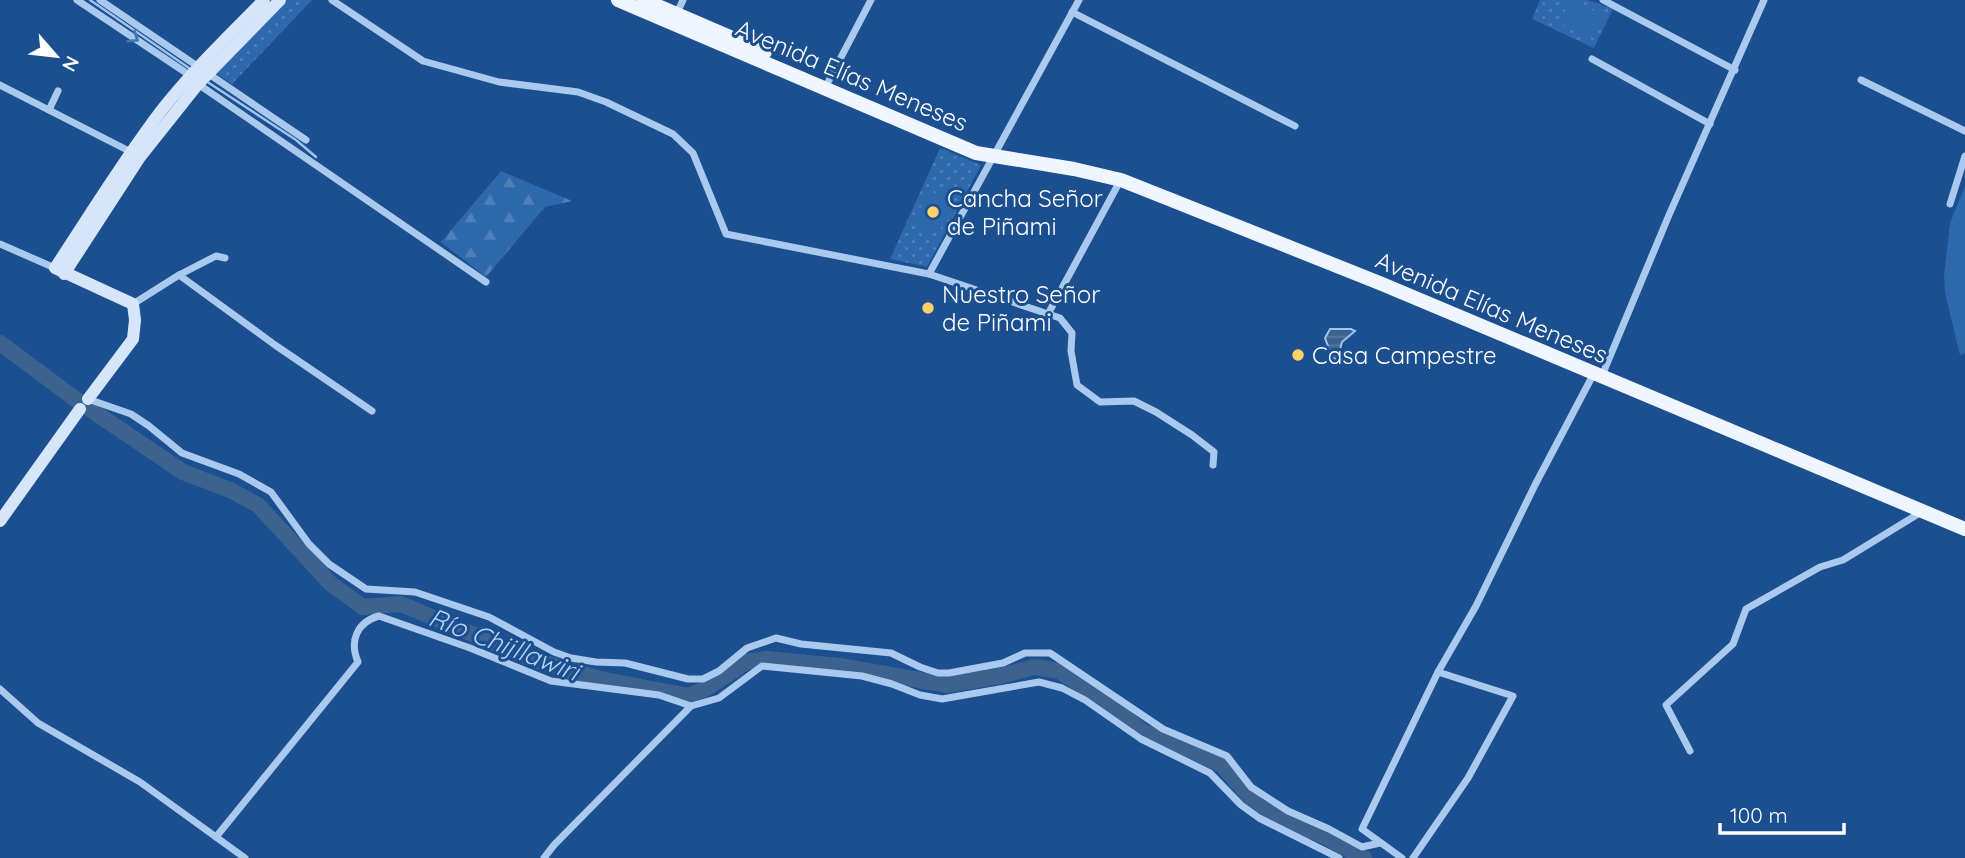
<svg xmlns="http://www.w3.org/2000/svg" width="1965" height="858" viewBox="0 0 1965 858" font-family="Quicksand,sans-serif">
  <style>
    .grass { fill: url(#grass-dots) }
    .forest { fill: url(#forest-firs) }
    .pitch { fill: #2e69ad }
    .water { fill: url(#water-rules); stroke: #9cc4f0; stroke-width: 2 }
    .lines { fill: none; stroke-linecap: round; stroke-linejoin: round }
    .stream { stroke: #9cc4f0; stroke-width: 2.5 }
    .river { stroke: #3c6290; stroke-width: 16 }
    .minor { stroke: #a9c9ee; stroke-width: 7 }
    .secondary { stroke: #d6e6fa; stroke-width: 12 }
    .primary { stroke: #f0f6ff; stroke-width: 14 }
    .oneway { stroke: #4674ac }
    .poi-dot { fill: #ffd166; stroke: #1b4f8f; stroke-width: 2.5 }
    .labels { text-anchor: middle; dominant-baseline: central; stroke-width: 6; stroke-linejoin: round; paint-order: stroke }
    .street-label { font-size: 24px; fill: #fff; stroke: #1b4f8f }
    .poi-label { font-size: 24px; fill: #fff; stroke: #1b4f8f; text-anchor: start }
    .water-label { font-size: 26px; font-style: italic; fill: #b5d3f5; stroke: #1b4f8f }
  </style>
  <defs>
    <pattern id="grass-dots" width="8" height="8" patternUnits="userSpaceOnUse" patternTransform="scale(1.75)"><rect width="8" height="8" fill="#2e69ad"/><path d="M2 2h.1M6 6h.1" fill="none" stroke="#4d80b9" stroke-width="1.8" stroke-linecap="round"/></pattern>
    <pattern id="forest-firs" width="22" height="20" patternUnits="userSpaceOnUse" patternTransform="scale(1.75)"><rect width="22" height="20" fill="#2e69ad"/><path d="M5 1l3.5 6h-7zM16 11l3.5 6h-7z" fill="#4d80b9"/></pattern>
    <pattern id="water-rules" width="6" height="5" patternUnits="userSpaceOnUse" patternTransform="scale(1.75)"><rect width="6" height="5" fill="#3c6290"/><path d="M0 2.5h6" fill="none" stroke="#597aa1"/></pattern>
  </defs>
  <rect width="100%" height="100%" fill="#1b4f8f"/>
  <g class="grass">
    <path d="M 286,0 L 312,0 L 232,84 L 216,73 Z"/>
    <path d="M 1540,0 L 1588,0 L 1613,9 L 1594,48 L 1532,19 Z"/>
    <path d="M 940,148 L 981,165 L 927,267 L 890,259 Z"/>
  </g>
  <path class="forest" d="M 501,171 L 572,201 L 545,207 L 486,277 L 441,242 Z"/>
  <g class="pitch">
    <path d="M 1570,0 L 1603,15 L 1594,38 L 1560,23 Z"/>
    <path d="M 1965,186 L 1965,353 L 1960,355 L 1945,293 L 1944,276 L 1950,223 Z"/>
    <path d="M 927,190 L 951,199 L 939,234 L 915,225 Z"/>
  </g>
  <path class="water" d="M 1330,329 L 1351,329 L 1355,331 L 1342,342 L 1337,360 L 1332,357 L 1325,338 Z"/>
  <g class="lines">
    <g class="stream">
      <path d="M 90,0 L 189,68"/>
      <path d="M 209,83 L 296,140 L 316,157"/>
    </g>
    <path class="river" d="M 0,343 L 78,401 L 183,472 L 230,490 L 258,505 L 331,584 L 363,607 L 401,604 L 534,660 L 600,679 L 689,696 L 707,688 L 746,662 L 766,659 L 840,666 L 948,685 L 1000,676 L 1034,667 L 1059,671 L 1102,698 L 1142,731 L 1222,765 L 1258,806 L 1291,824 L 1322,835 L 1364,858"/>
    <g class="minor">
      <path d="M 77,0 L 191,76 L 198,84 L 486,282"/>
      <path d="M 100,0 L 306,140"/>
      <path d="M 332,0 L 423,61 L 499,82 L 578,92 L 606,102 L 673,134 L 693,153 L 726,234 L 929,274 L 1060,318 L 1072,333 L 1071,351 L 1077,385 L 1100,402 L 1134,401 L 1156,412 L 1192,435 L 1214,452 L 1213,465"/>
      <path d="M 1603,0 L 1735,70"/>
      <path d="M 1072,12 L 1295,126"/>
      <path d="M 676,15 L 683,0"/>
      <path d="M 1592,59 L 1710,124"/>
      <path d="M 1861,80 L 1965,131"/>
      <path d="M 0,85 L 133,153"/>
      <path d="M 825,88 L 871,0"/>
      <path d="M 49,110 L 58,91"/>
      <path d="M 1950,204 L 1965,156"/>
      <path d="M 0,244 L 55,268"/>
      <path d="M 929,274 L 1079,0"/>
      <path d="M 179,275 L 275,345 L 372,411"/>
      <path d="M 133,304 L 179,275 L 216,256 L 225,258"/>
      <path d="M 1048,314 L 1120,181"/>
      <path d="M 1601,378 L 1669,215 L 1764,0"/>
      <path d="M 88,399 L 131,414 L 149,426 L 182,453 L 239,474 L 271,492 L 309,544 L 329,564 L 366,589 L 415,592 L 489,617 L 554,652 L 571,658 L 596,662 L 625,663 L 688,679 L 703,679 L 719,671 L 747,648 L 776,638 L 801,644 L 891,653 L 920,667 L 938,673 L 949,673 L 1003,663 L 1025,653 L 1050,653 L 1163,729 L 1227,756 L 1251,787 L 1288,811 L 1329,829 L 1362,847 L 1380,843"/>
      <path d="M 0,689 L 38,723 L 140,782 L 245,858"/>
      <path d="M 1690,751 L 1666,705 L 1733,644 L 1746,609 L 1820,567 L 1843,560 L 1923,511"/>
      <path d="M 216,837 L 358,662 C 349,641 357,622 379,616 L 470,648 L 551,681 L 659,695 L 691,706 L 719,698 L 762,666 L 862,676 L 892,684 L 920,695 L 942,699 L 1039,682 L 1062,688 L 1085,700 L 1141,739 L 1210,773 L 1241,805 L 1259,818 L 1339,858"/>
      <path d="M 544,858 L 554,845 L 691,706"/>
      <path d="M 1402,858 L 1362,829 L 1438,672 L 1476,606 L 1535,485 L 1593,375"/>
      <path d="M 1413,858 L 1468,778 L 1513,696 L 1438,672"/>
    </g>
    <g class="secondary">
      <path d="M 64,274 L 140,157 L 198,84 L 280,0"/>
      <path d="M 88,399 L 133,339 L 135,320 L 133,304 L 55,268 C 90,215 123,161 161,111 C 192,71 229,36 264,0"/>
      <path d="M 0,521 L 80,409"/>
    </g>
    <g class="primary">
      <path d="M 618,0 L 976,153 L 1074,169 L 1121,180 L 1174,201 L 1382,284 L 1965,529"/>
      <path d="M 644,0 L 765,52"/>
    </g>
  </g>
  <defs><path id="oneway-chevron" d="M-2-3.5L2.5 0L-2 3.5" fill="none" stroke-width="1.6" stroke-linecap="round" stroke-linejoin="round" transform="scale(1.75)"/></defs>
  <use class="oneway" href="#oneway-chevron" transform="translate(134 38) rotate(34)"/>
  <g class="poi-dot">
    <circle cx="933" cy="212" r="7"/>
    <circle cx="928" cy="308" r="7"/>
    <circle cx="1298" cy="355" r="7"/>
  </g>
  <g class="labels">
    <g class="street-label">
      <text transform="translate(852 75) rotate(23)">Avenida Elías Meneses</text>
      <text transform="translate(1492 307) rotate(23)">Avenida Elías Meneses</text>
    </g>
    <g class="poi-label">
      <text x="947" y="198">Cancha Señor<tspan x="947" dy="28">de Piñami</tspan></text>
      <text x="942" y="294">Nuestro Señor<tspan x="942" dy="28">de Piñami</tspan></text>
      <text x="1312" y="355">Casa Campestre</text>
    </g>
    <g class="water-label">
      <text transform="translate(504 644) rotate(21)">Río Chijllawiri</text>
    </g>
  </g>
  <g transform="translate(56 56) rotate(118)" stroke="#1b4f8f" stroke-width="5" paint-order="stroke">
  <path d="M0-5L12 26L0 18L-12 26Z" fill="#ffffff"/>
  <text y="-10" font-size="19" font-weight="bold" text-anchor="middle" fill="#ffffff">N</text>
  </g>
  <path d="M1720 823v10h124v-10" fill="none" stroke="#ffffff" stroke-width="3.5"/>
  <text x="1730" y="823" font-size="21" fill="#ffffff" stroke="#1b4f8f" stroke-width="5" paint-order="stroke">100 m</text>
</svg>
